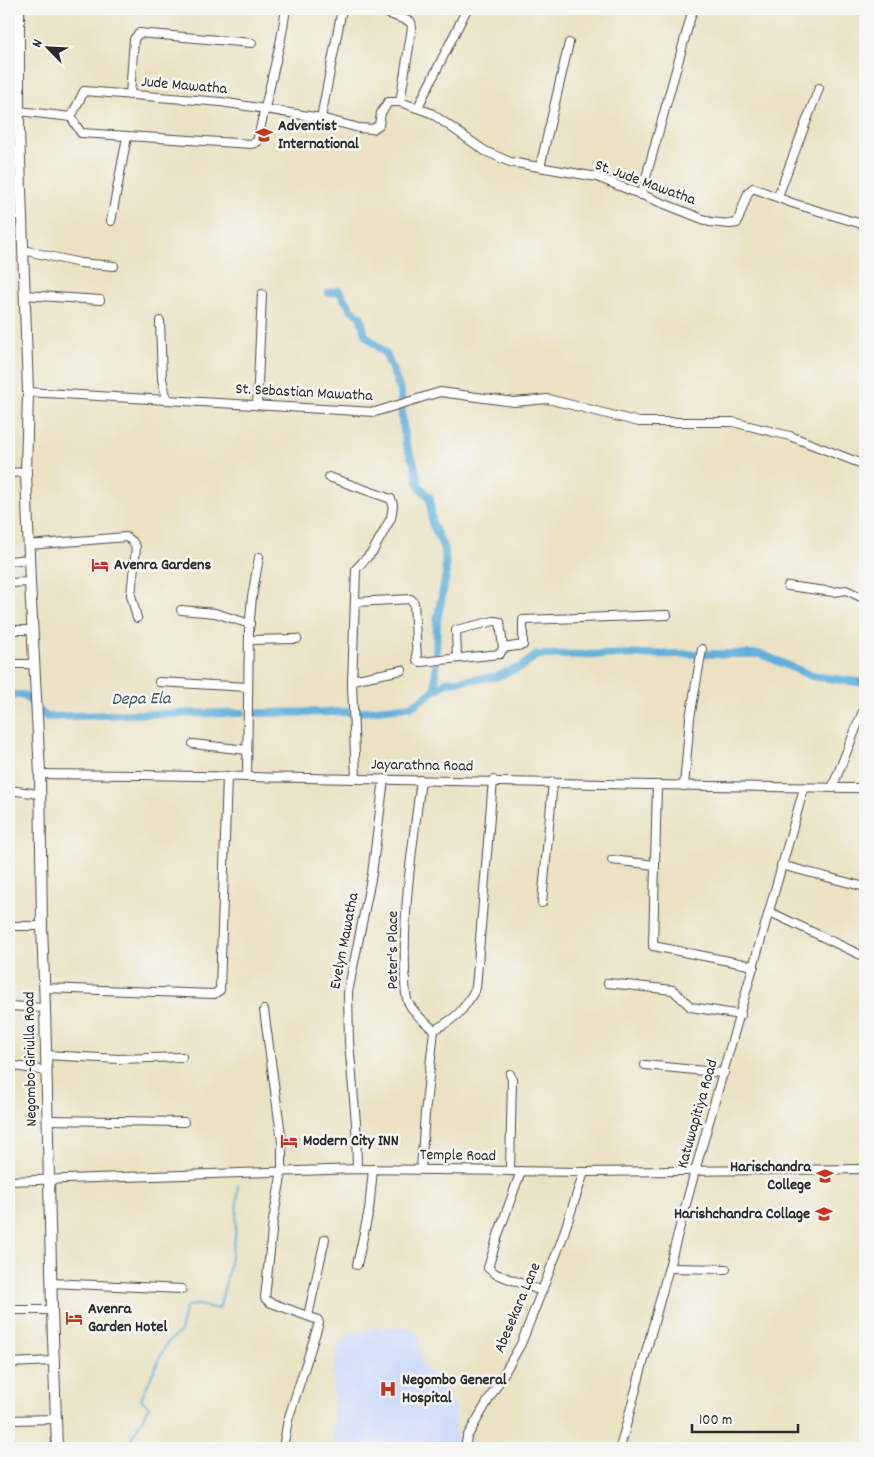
<svg xmlns="http://www.w3.org/2000/svg" width="874" height="1457" viewBox="0 0 874 1457" font-family="Dekko,sans-serif">
  <style>
    .built { fill: #cddbfa }
    .lines { fill: none; stroke-linecap: round; stroke-linejoin: round }
    .stream { stroke: #61b0db; stroke-width: 2 }
    .canal { stroke: #61b0db; stroke-width: 8 }
    .minor-casing { stroke: #484642; stroke-width: 10 }
    .major-casing { stroke: #484642; stroke-width: 12 }
    .minor { stroke: #fff; stroke-width: 8 }
    .major { stroke: #fff; stroke-width: 10 }
    .labels { text-anchor: middle; dominant-baseline: central; stroke-width: 5; stroke-linejoin: round; paint-order: stroke }
    .street-label { font-size: 16px; fill: #2b2b2b; stroke: #f6f6f2 }
    .poi-label { font-size: 16px; font-weight: bold; fill: #2b2b2b; stroke: #f6f6f2; text-anchor: start }
    .water-label { font-size: 18px; font-style: italic; fill: #3e5a69; stroke: #f6f6f2 }
  </style>
  <rect width="100%" height="100%" fill="#f6f6f2"/>
  <filter id="ink" filterUnits="userSpaceOnUse"><feTurbulence type="fractalNoise" baseFrequency=".02" numOctaves="2"/><feDisplacementMap in="SourceGraphic" scale="10" xChannelSelector="R" yChannelSelector="G"/><feConvolveMatrix kernelMatrix="1 2 1 2 8 2 1 2 1" color-interpolation-filters="sRGB"/></filter>
  <filter id="wash" filterUnits="userSpaceOnUse"><feTurbulence type="fractalNoise" baseFrequency=".0096" numOctaves="4" result="noise"/><feDisplacementMap in="SourceGraphic" scale="20" xChannelSelector="R" yChannelSelector="G"/><feGaussianBlur stdDeviation="1.12" result="paint"/><feColorMatrix in="noise" values="0 0 0 0 0 0 0 0 0 0 0 0 0 0 0 0 0 1.4 0 .05"/><feComposite in="paint" operator="in"/></filter>
  <g filter="url(#wash)">
    <rect width="100%" height="100%" fill="#ebe2c4"/>
    <path class="built" d="M 376,1327 L 413,1329 L 419,1336 L 422,1364 L 446,1391 L 456,1407 L 456,1437 L 467,1437 L 465,1448 L 334,1448 L 333,1386 L 338,1346 L 345,1336 L 354,1332 Z"/>
    <g class="lines">
      <path class="stream" d="M 126,1448 L 149,1407 L 141,1399 L 166,1344 L 180,1332 L 186,1306 L 198,1305 L 219,1309 L 226,1282 L 235,1237 L 238,1185"/>
      <g class="canal">
        <path d="M 329,293 L 339,291 L 351,309 L 361,317 L 365,335 L 386,354 L 401,392 L 402,419 L 406,444 L 414,463 L 419,486 L 430,498 L 432,523 L 445,551 L 446,575 L 437,621 L 436,655"/>
        <path d="M 707,654 L 761,654 L 812,676 L 865,683"/>
        <path d="M 435,690 L 436,666"/>
        <path d="M 9,695 L 24,695 L 31,702"/>
        <path d="M 359,712 L 412,706 L 447,682 L 495,677 L 521,667 L 537,655 L 695,654"/>
        <path d="M 42,713 L 47,717 L 134,714 L 242,713"/>
        <path d="M 253,713 L 347,712"/>
      </g>
    </g>
  </g>
  <g filter="url(#ink)">
    <g class="lines">
      <g class="minor-casing">
        <g id="minor">
          <path d="M 381,9 L 382,11 L 411,22 L 412,28 L 400,102"/>
          <path d="M 130,95 L 134,39 L 139,33 L 252,43"/>
          <path d="M 418,107 L 467,9"/>
          <path d="M 19,111 L 71,117 L 84,91 L 221,102 L 321,118 L 359,128 L 373,129 L 379,125 L 381,113 L 388,102 L 400,102 L 431,113 L 485,151 L 510,162 L 597,177 L 710,222 L 730,224 L 737,223 L 748,193 L 753,188 L 792,203 L 865,225"/>
          <path d="M 71,117 L 81,133 L 251,144 L 257,142 L 281,39 L 286,9"/>
          <path d="M 321,118 L 342,9"/>
          <path d="M 9,131 L 19,131"/>
          <path d="M 540,167 L 569,43"/>
          <path d="M 641,195 L 693,9"/>
          <path d="M 778,196 L 819,88"/>
          <path d="M 111,221 L 127,137"/>
          <path d="M 23,250 L 80,263 L 114,266"/>
          <path d="M 24,295 L 100,300"/>
          <path d="M 160,321 L 162,379 L 167,400"/>
          <path d="M 28,392 L 375,412 L 440,392 L 514,402 L 548,399 L 639,422 L 733,422 L 790,436 L 865,465"/>
          <path d="M 257,405 L 262,294"/>
          <path d="M 9,473 L 26,472"/>
          <path d="M 329,477 L 391,499 L 393,505 L 391,518 L 373,551 L 356,569 L 352,684 L 356,779"/>
          <path d="M 29,545 L 126,537 L 132,541 L 136,547 L 131,595 L 137,618"/>
          <path d="M 9,561 L 30,559"/>
          <path d="M 9,583 L 30,582"/>
          <path d="M 788,586 L 834,592 L 846,590 L 865,599"/>
          <path d="M 355,602 L 411,599 L 414,603 L 417,660 L 421,662 L 500,654 L 503,648 L 500,622 L 494,621 L 456,630 L 457,658"/>
          <path d="M 181,610 L 215,613 L 250,624"/>
          <path d="M 9,630 L 32,630"/>
          <path d="M 249,640 L 297,639"/>
          <path d="M 503,648 L 523,645 L 523,620 L 667,615"/>
          <path d="M 9,664 L 34,664"/>
          <path d="M 352,680 L 402,670"/>
          <path d="M 159,682 L 248,687"/>
          <path d="M 193,744 L 247,750"/>
          <path d="M 40,774 C 315,776 590,786 865,788"/>
          <path d="M 247,777 L 249,630 L 252,597 L 259,557"/>
          <path d="M 657,785 L 653,946 L 754,966"/>
          <path d="M 684,786 L 690,718 L 702,649"/>
          <path d="M 832,788 L 865,706"/>
          <path d="M 9,790 L 39,794"/>
          <path d="M 612,860 L 655,865"/>
          <path d="M 781,865 L 865,887"/>
          <path d="M 542,903 L 553,782"/>
          <path d="M 770,912 L 865,957"/>
          <path d="M 9,926 L 42,926"/>
          <path d="M 608,983 L 673,990 L 691,1007 L 741,1015"/>
          <path d="M 44,988 L 214,994 L 220,990 L 227,776"/>
          <path d="M 9,1006 L 45,1008"/>
          <path d="M 264,1010 L 282,1142 L 282,1171 L 273,1221 L 265,1298 L 269,1302 L 318,1320 L 319,1323 L 288,1420 L 283,1448"/>
          <path d="M 434,1030 C 457,1018 463,1011 476,988 L 493,780"/>
          <path d="M 46,1055 L 118,1059 L 182,1057"/>
          <path d="M 9,1065 L 46,1071"/>
          <path d="M 645,1065 L 724,1073"/>
          <path d="M 47,1120 L 184,1122"/>
          <path d="M 357,1169 L 356,1123 L 349,1042 L 348,992 L 372,874 L 384,779"/>
          <path d="M 421,1169 L 425,1114 L 434,1030 C 425,1022 414,1014 408,1002 C 404,992 405,979 405,968 C 403,905 413,843 421,780"/>
          <path d="M 510,1171 L 512,1079 L 510,1074"/>
          <path d="M 521,1171 L 498,1235 L 488,1268 L 496,1274 L 542,1291"/>
          <path d="M 9,1181 L 357,1169 L 584,1172 L 865,1169"/>
          <path d="M 357,1265 L 369,1210 L 373,1169"/>
          <path d="M 669,1268 L 726,1269"/>
          <path d="M 51,1283 L 182,1289"/>
          <path d="M 9,1310 L 52,1310"/>
          <path d="M 308,1316 L 325,1239"/>
          <path d="M 9,1363 L 53,1361"/>
          <path d="M 9,1420 L 56,1419"/>
          <path d="M 465,1448 L 467,1437 L 521,1344 L 561,1242 L 584,1172"/>
          <path d="M 620,1448 L 695,1171 L 804,788"/>
        </g>
      </g>
      <g class="major-casing">
        <path id="major" d="M 19,9 L 19,131 L 28,392 L 26,472 L 30,582 L 40,774 L 42,926 L 45,1008 L 52,1310 L 57,1448"/>
      </g>
      <use href="#minor" class="minor"/>
      <use href="#major" class="major"/>
    </g>
  </g>
  <defs>
    <g id="school-bare" transform="scale(1.35)"><path d="M0-5L7-2L0 1L-7-2ZM-4 1L0 2.5L4 1V4Q0 6-4 4Z" fill="#c8321e" stroke="#f6f6f2" stroke-width="2.5" paint-order="stroke"/></g>
    <g id="hotel-bare" transform="scale(1.35)"><path d="M-6-4.5h1.5V1H6V5H4.5V3h-9V5H-6ZM-4 0a1.8 1.8 0 1 1 3.6 0ZM.5 0V-2.5h3Q6-2.5 6 0Z" fill="#c8321e" stroke="#f6f6f2" stroke-width="2.5" paint-order="stroke"/></g>
    <g id="hospital-bare" transform="scale(1.35)"><path d="M-5-5h3v3.5h4V-5h3V5h-3V1.5h-4V5h-3Z" fill="#c8321e" stroke="#f6f6f2" stroke-width="2.5" paint-order="stroke"/></g>
  </defs>
  <g fill-rule="evenodd">
    <use href="#school-bare" x="264" y="135"/>
    <use href="#hotel-bare" x="100" y="565"/>
    <use href="#hotel-bare" x="289" y="1141"/>
    <use href="#school-bare" x="825" y="1176"/>
    <use href="#school-bare" x="824" y="1214"/>
    <use href="#hotel-bare" x="74" y="1318"/>
    <use href="#hospital-bare" x="388" y="1389"/>
  </g>
  <g class="labels">
    <g class="street-label">
      <text transform="translate(184 86) rotate(5)">Jude Mawatha</text>
      <text transform="translate(645 183) rotate(20)">St. Jude Mawatha</text>
      <text transform="translate(304 393) rotate(3)">St. Sebastian Mawatha</text>
      <text transform="translate(422 766) rotate(1)">Jayarathna Road</text>
      <text transform="translate(345 941) rotate(-79)">Evelyn Mawatha</text>
      <text transform="translate(393 950) rotate(-90)">Peter's Place</text>
      <text transform="translate(31 1059) rotate(-91)">Negombo-Giriulla Road</text>
      <text transform="translate(698 1114) rotate(-74)">Katuwapitiya Road</text>
      <text transform="translate(458 1156) rotate(1)">Temple Road</text>
      <text transform="translate(518 1308) rotate(-67)">Abesekara Lane</text>
    </g>
    <g class="poi-label">
      <text x="278" y="126">Adventist<tspan x="278" dy="18">International</tspan></text>
      <text x="114" y="565">Avenra Gardens</text>
      <text x="303" y="1141">Modern City INN</text>
      <text x="811" y="1167" text-anchor="end">Harischandra<tspan x="811" dy="18">College</tspan></text>
      <text x="810" y="1214" text-anchor="end">Harishchandra Collage</text>
      <text x="88" y="1309">Avenra<tspan x="88" dy="18">Garden Hotel</tspan></text>
      <text x="402" y="1380">Negombo General<tspan x="402" dy="18">Hospital</tspan></text>
    </g>
    <g class="water-label">
      <text transform="translate(141 700) rotate(-1)">Depa Ela</text>
    </g>
  </g>
  <rect width="874" height="1457" fill="none" stroke="#f6f6f2" stroke-width="30"/>
  <g transform="translate(48 48) rotate(294)" stroke="#f6f6f2" stroke-width="4" paint-order="stroke">
  <path d="M0-4L9 19L0 12L-9 19Z" fill="#2b2b2b"/>
  <text y="-8" font-size="14" font-weight="bold" text-anchor="middle" fill="#2b2b2b">N</text>
  </g>
  <path d="M692 1424v8h106v-8" fill="none" stroke="#2b2b2b" stroke-width="2.5"/>
  <text x="699" y="1424" font-size="15" fill="#2b2b2b" stroke="#f6f6f2" stroke-width="4" paint-order="stroke">100 m</text>
</svg>
